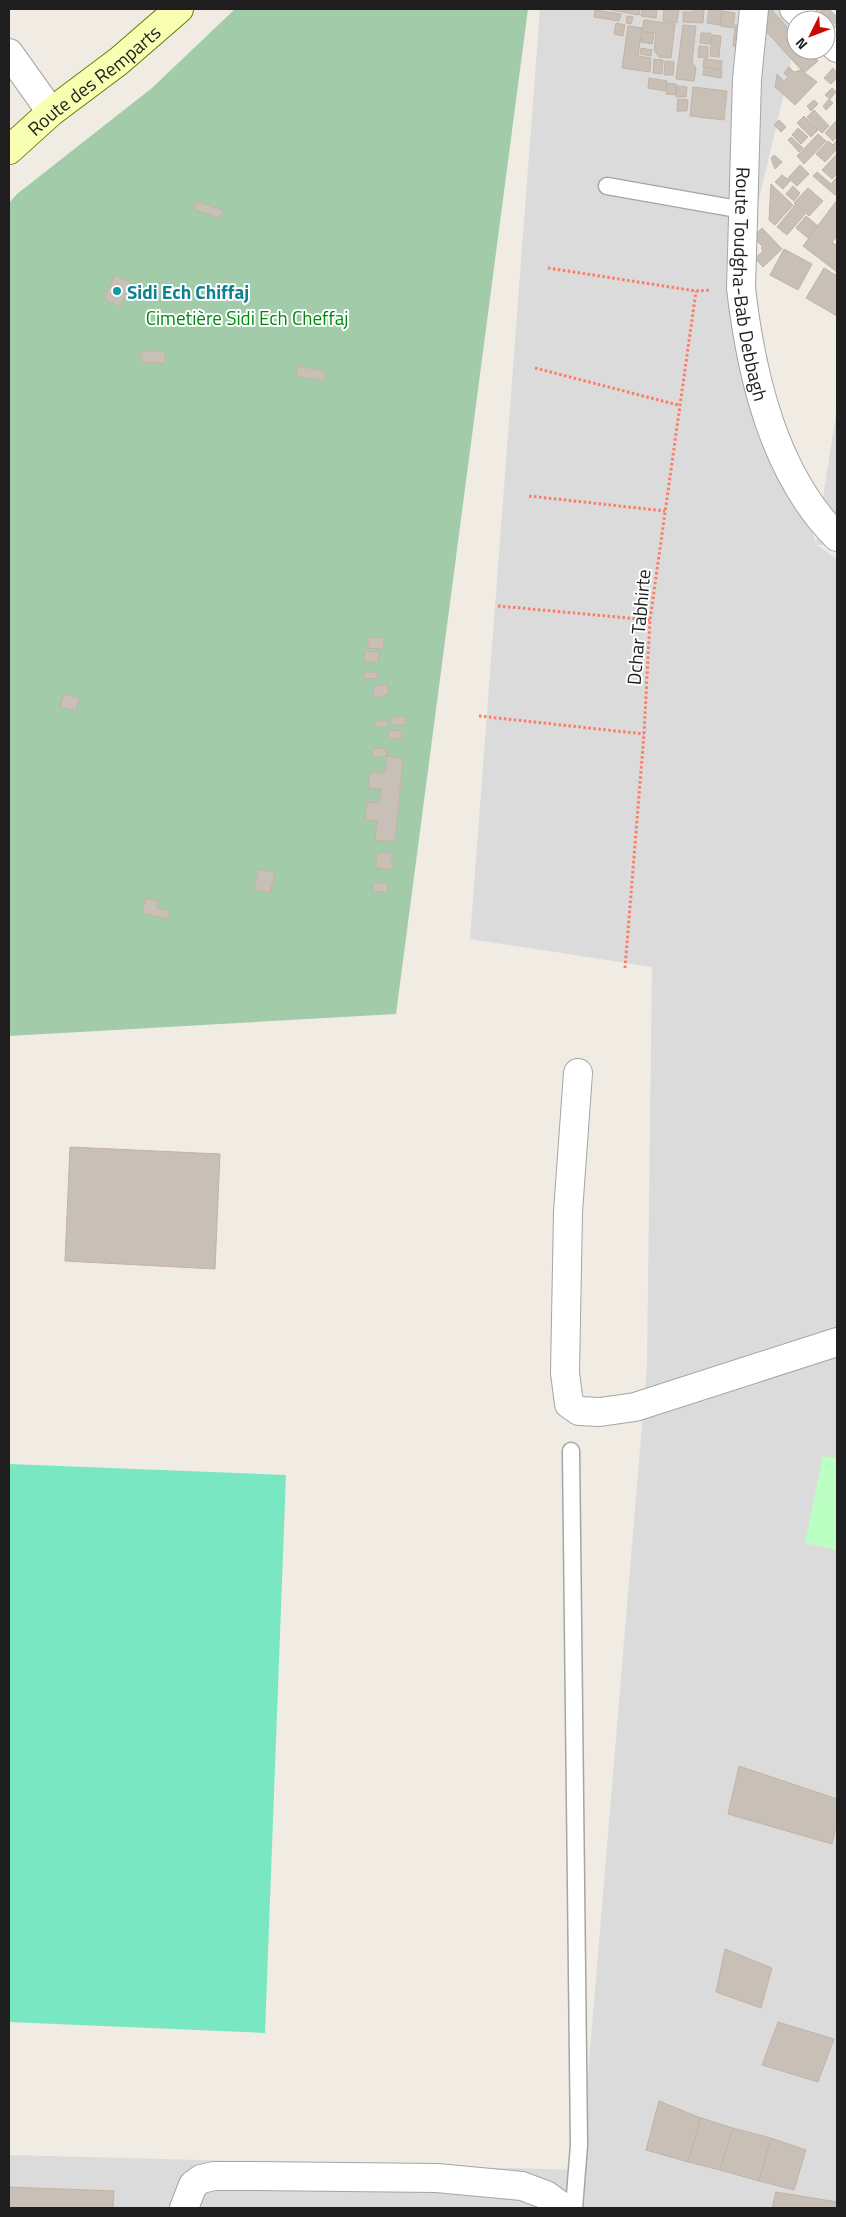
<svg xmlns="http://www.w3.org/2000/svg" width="846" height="2217" viewBox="0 0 846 2217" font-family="'Titillium Web',sans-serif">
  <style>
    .residential { fill: #dcdbdb }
    .cemetery { fill: #a2cbaa }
    .park { fill: #bcffc3 }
    .pitch { fill: #79e7c1 }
    .building { fill: #c8bfb6; stroke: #c3b3a4 }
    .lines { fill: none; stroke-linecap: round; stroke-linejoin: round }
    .service-casing { stroke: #a5a5a5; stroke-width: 19 }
    .minor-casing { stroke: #a5a5a5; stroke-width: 30 }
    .secondary-casing { stroke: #687a00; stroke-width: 30 }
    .path { stroke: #ff7b65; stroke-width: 3; stroke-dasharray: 2.5 2.5; stroke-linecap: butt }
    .service { stroke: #fff; stroke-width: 16 }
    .minor { stroke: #fff; stroke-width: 28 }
    .secondary { stroke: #f8ffb2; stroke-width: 28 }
    .culture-dot { fill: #0f9aa8; stroke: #fff; stroke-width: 2 }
    .labels { text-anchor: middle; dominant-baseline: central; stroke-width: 4; stroke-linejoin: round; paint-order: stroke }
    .street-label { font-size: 19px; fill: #1e1e1e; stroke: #fff }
    .culture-label { font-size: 19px; font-weight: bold; fill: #0d838f; stroke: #fff; text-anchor: start }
    .park-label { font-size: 19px; fill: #018811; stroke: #fff }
  </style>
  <rect width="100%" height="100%" fill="#f0ece3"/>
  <path class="residential" d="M 540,9 L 792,9 L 791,63 L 742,272 L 816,544 L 837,407 L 837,545 L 817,545 L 837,559 L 837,2208 L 9,2208 L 9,2155 L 580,2170 L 647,1365 L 652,967 L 470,939 Z"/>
  <path class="cemetery" d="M 235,9 L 528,9 L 396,1014 L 9,1036 L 9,203 L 17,194 L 152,88 Z"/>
  <path class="park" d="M 823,1456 L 837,1458 L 837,1550 L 805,1543 Z"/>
  <path class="pitch" d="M 9,1464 L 286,1475 L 265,2033 L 9,2022 Z"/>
  <g class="building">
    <path d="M 606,9 L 640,9 L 639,15 Z"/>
    <path d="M 642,9 L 657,9 L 656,18 L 641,16 Z"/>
    <path d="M 659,9 L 679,9 L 677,23 L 663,21 L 664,10 Z"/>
    <path d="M 693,9 L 704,9 L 703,23 L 683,22 L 683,12 L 693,12 Z"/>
    <path d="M 709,9 L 722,9 L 720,25 L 707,23 Z"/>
    <path d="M 764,9 L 771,9 L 796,37 L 796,50 L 808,50 L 818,61 L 804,73 L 754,18 Z"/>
    <path d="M 818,9 L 829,9 L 837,17 L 837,26 Z"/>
    <path d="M 595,10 L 621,14 L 619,21 L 594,17 Z"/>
    <path d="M 722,11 L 735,13 L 733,28 L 720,26 Z"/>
    <path d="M 627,16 L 633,17 L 631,24 L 626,23 Z"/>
    <path d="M 644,20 L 675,24 L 671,58 L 659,57 L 654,50 L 656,33 L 642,31 Z"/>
    <path d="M 616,23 L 625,25 L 623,36 L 614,34 Z"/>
    <path d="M 683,25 L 696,26 L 692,62 L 696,68 L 694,81 L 676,79 Z"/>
    <path d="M 735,25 L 743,26 L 741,47 L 733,46 Z"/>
    <path d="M 628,26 L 642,28 L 638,56 L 651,58 L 650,72 L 622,68 Z"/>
    <path d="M 643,32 L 654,34 L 652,44 L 641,42 Z"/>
    <path d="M 701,33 L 711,33 L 710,44 L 700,43 Z"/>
    <path d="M 712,35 L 721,36 L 719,57 L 710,56 Z"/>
    <path d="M 699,46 L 708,47 L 708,58 L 698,57 Z"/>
    <path d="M 641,48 L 652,50 L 651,56 L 640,54 Z"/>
    <path d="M 654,59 L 663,60 L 662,74 L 653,73 Z"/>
    <path d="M 704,59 L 722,61 L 721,69 L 703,67 Z"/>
    <path d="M 665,61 L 674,62 L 673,75 L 664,75 Z"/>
    <path d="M 704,67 L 722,70 L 721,78 L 703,75 Z"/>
    <path d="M 789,67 L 794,72 L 801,70 L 817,82 L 795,105 L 775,87 L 777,74 L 784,81 L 788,77 L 784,73 Z"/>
    <path d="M 833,68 L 837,73 L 837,78 L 831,84 L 824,78 Z"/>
    <path d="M 649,78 L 667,81 L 665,91 L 648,88 Z"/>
    <path d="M 667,83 L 676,84 L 676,95 L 666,94 Z"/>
    <path d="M 677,86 L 687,87 L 686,97 L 676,97 Z"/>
    <path d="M 693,87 L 727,91 L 724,120 L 690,116 Z"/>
    <path d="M 832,88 L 836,92 L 830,99 L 825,95 Z"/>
    <path d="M 678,99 L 688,100 L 687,111 L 677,111 Z"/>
    <path d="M 829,99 L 833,103 L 826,110 L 823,106 Z"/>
    <path d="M 814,100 L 818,104 L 811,111 L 807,106 Z"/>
    <path d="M 814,110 L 829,126 L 822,133 L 807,117 Z"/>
    <path d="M 804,116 L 818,130 L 811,137 L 797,123 Z"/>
    <path d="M 779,120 L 786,127 L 781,132 L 774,125 Z"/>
    <path d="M 837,120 L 837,136 L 833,141 L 825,133 Z"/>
    <path d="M 798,128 L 808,137 L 801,144 L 792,135 Z"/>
    <path d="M 818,134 L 826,141 L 804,164 L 797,156 Z"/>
    <path d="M 791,137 L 803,148 L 799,152 L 788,140 Z"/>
    <path d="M 837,140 L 837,149 L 825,162 L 816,154 L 828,141 L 833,145 Z"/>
    <path d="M 837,154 L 837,174 L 832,179 L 822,170 Z"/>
    <path d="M 774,155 L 782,162 L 775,169 L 771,158 Z"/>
    <path d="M 800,165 L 809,174 L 797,186 L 788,178 Z"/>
    <path d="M 817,172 L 831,184 L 837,177 L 837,192 L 835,195 L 813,176 Z"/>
    <path d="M 782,175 L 790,181 L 783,189 L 775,182 Z"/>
    <path d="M 771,184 L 793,205 L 775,225 L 769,220 Z"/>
    <path d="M 793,186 L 800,193 L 794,201 L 786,194 Z"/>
    <path d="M 808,188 L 823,201 L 809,216 L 794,203 Z"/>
    <path d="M 837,200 L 837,236 L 832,242 L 837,246 L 837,272 L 803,246 Z"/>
    <path d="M 196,201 L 223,210 L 220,218 L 193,209 Z"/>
    <path d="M 795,205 L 805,214 L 787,235 L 777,227 Z"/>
    <path d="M 806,216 L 818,226 L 808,238 L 796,228 Z"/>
    <path d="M 762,228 L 782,249 L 763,267 L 755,258 L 763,251 L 761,248 L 763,247 L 753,237 Z"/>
    <path d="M 784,249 L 812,264 L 798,290 L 770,275 Z"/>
    <path d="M 824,268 L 837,276 L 837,316 L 806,298 Z"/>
    <path d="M 115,275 L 131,283 L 120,307 L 104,299 Z"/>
    <rect x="141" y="351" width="24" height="12"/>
    <path d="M 298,366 L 326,371 L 325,381 L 296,376 Z"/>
    <path d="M 368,637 L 384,638 L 383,649 L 368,648 Z"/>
    <path d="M 365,651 L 379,652 L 378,662 L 364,662 Z"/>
    <path d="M 364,672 L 378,672 L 378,678 L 364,679 Z"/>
    <path d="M 387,684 L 389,695 L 374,697 L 373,686 Z"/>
    <path d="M 64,694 L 79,698 L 76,711 L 60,707 Z"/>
    <rect x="391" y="717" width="15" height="8"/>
    <rect x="375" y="721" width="12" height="6"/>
    <path d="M 389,730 L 402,731 L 402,739 L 388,739 Z"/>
    <path d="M 386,748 L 387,756 L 373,758 L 372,749 Z"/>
    <path d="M 387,756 L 403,758 L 395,842 L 375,840 L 377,821 L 365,820 L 367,802 L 379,803 L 381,789 L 368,788 L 370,772 L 385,773 Z"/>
    <path d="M 377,853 L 392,853 L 392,869 L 376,868 Z"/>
    <path d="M 259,869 L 275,873 L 270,893 L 254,890 Z"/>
    <path d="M 374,882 L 388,884 L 387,893 L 372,891 Z"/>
    <path d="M 146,898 L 159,901 L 157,908 L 170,911 L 168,919 L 142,913 Z"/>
    <path d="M 70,1147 L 220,1154 L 215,1269 L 65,1261 Z"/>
    <path d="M 739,1766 L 837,1799 L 837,1823 L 832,1844 L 728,1814 Z"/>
    <path d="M 725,1949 L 772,1968 L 761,2008 L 716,1992 Z"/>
    <path d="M 778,2022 L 834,2039 L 818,2082 L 762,2065 Z"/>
    <path d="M 659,2101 L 701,2118 L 688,2162 L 646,2150 Z"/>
    <path d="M 701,2118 L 733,2128 L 720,2170 L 688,2162 Z"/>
    <path d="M 733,2128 L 771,2138 L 759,2181 L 720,2170 Z"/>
    <path d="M 771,2138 L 806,2150 L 794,2190 L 759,2181 Z"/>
    <path d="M 9,2187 L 114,2191 L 113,2208 L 9,2208 Z"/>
    <path d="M 776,2192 L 837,2202 L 837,2208 L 772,2208 Z"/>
  </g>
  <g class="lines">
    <g class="service-casing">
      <g id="service">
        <path d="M 607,186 L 743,210"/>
        <path d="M 571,1451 L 579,2145 L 574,2208"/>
      </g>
    </g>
    <g class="minor-casing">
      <g id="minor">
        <path id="s1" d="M 754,9 L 747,79 L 741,288 C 751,375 774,474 837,537"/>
        <path d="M 794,9 L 806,20"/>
        <path d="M 826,38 L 837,48"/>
        <path d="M 9,53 L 51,112"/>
        <path d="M 578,1073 L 568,1212 L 565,1373 L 569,1404 L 579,1411 L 600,1412 L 635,1407 L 837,1342"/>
        <path d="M 184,2208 L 193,2185 L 201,2179 L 214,2176 L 253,2176 L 437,2178 L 522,2186 L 546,2195 L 564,2208"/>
      </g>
    </g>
    <g class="secondary-casing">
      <g id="secondary">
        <path id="s2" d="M 9,150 L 51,112 L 119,61 L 179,9"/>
      </g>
    </g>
    <g class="path">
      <path d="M 548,268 L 696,291 L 711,290"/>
      <path d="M 535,368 L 678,405"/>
      <path d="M 529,496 L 665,511"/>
      <path d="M 498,606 L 650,620"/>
      <path d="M 479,716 L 644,734"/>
      <path d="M 625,968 L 644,734 L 650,620 L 696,291"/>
    </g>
    <use href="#service" class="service"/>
    <use href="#minor" class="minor"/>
    <use href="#secondary" class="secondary"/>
  </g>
  <circle class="culture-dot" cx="117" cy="291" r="5"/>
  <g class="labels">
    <g class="street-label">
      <text stroke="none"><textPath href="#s2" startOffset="110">Route des Remparts</textPath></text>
      <text stroke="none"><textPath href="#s1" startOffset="276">Route Toudgha-Bab Debbagh</textPath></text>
      <text transform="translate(638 627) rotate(-85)">Dchar Tabhirte</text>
    </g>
    <g class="culture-label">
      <text x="127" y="291">Sidi Ech Chiffaj</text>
    </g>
    <g class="park-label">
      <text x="247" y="317">Cimetière Sidi Ech Cheffaj</text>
    </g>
  </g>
  <rect width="846" height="2217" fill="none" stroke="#1e1e1e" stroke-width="20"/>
  <g transform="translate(811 35) rotate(228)"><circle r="24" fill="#ffffff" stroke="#a5a5a5"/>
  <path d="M0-4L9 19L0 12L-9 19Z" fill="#cc0800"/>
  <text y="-8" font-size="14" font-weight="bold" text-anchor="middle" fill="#1e1e1e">N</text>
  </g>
</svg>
